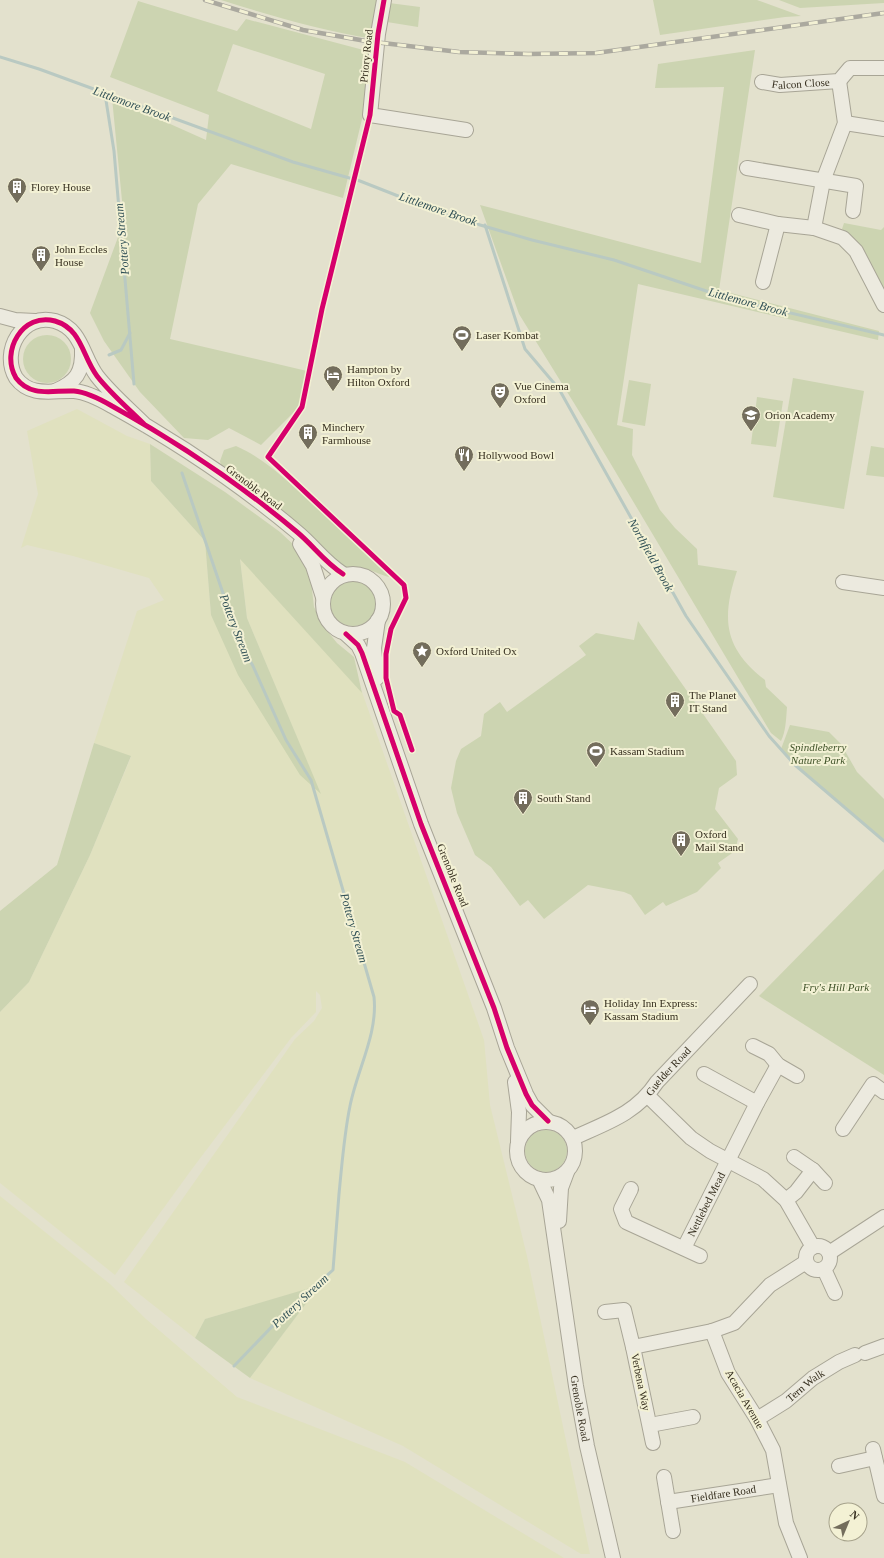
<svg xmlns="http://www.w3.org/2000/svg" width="884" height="1558" viewBox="0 0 884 1558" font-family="Georgia,serif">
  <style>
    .farmland { fill: #e0e1bf }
    .green { fill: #ccd4b1; fill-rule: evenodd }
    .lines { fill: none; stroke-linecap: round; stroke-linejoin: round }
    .stream { stroke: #b9c9c2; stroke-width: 3 }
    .minor-casing { stroke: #a8a596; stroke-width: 16 }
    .minor { stroke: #eceadf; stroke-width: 14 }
    .rail-casing { stroke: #aba99f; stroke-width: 4.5 }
    .rail { stroke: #f3f1d4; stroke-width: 3; stroke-dasharray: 9; stroke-linecap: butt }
    .cycleway-casing { stroke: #f3f1d4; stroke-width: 8 }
    .cycleway { stroke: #d6006c; stroke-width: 5 }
    .labels { text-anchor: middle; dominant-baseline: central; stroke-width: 4; stroke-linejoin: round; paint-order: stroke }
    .street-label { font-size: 11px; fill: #362f1f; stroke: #f3f1d4 }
    .poi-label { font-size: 11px; fill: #362f1f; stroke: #f3f1d4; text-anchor: start }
    .park-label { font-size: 11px; font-style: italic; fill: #3e5127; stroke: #f3f1d4 }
    .water-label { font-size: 12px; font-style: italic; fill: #2f4f55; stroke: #f3f1d4 }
  </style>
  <rect width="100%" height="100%" fill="#e3e1cd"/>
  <g class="farmland">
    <path d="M 77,409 L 127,436 L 150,444 L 151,481 L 205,541 L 211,615 L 320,793 L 247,618 L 240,558 L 362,692 L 484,1040 L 490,1105 L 527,1256 L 590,1554 L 581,1554 L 403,1446 L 250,1378 L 319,1286 L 205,1319 L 195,1338 L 124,1282 L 295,1039 L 314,1021 L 322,1008 L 320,995 L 316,991 L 316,1012 L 291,1038 L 192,1169 L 115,1275 L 0,1183 L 0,1012 L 29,982 L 90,855 L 131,757 L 94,743 L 137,611 L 164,600 L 149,578 L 73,556 L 27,545 L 21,548 L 38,494 L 27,431 Z"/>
    <path d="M 0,1196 L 110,1284 L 146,1319 L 237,1397 L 405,1462 L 564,1558 L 0,1558 Z"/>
  </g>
  <g class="green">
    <path d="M 221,0 L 380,0 L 376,2 L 375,11 L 378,13 L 373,39 C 321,30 271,16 221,0 Z"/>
    <path d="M 653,0 L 757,0 L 801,16 L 785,17 L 660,35 Z"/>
    <path d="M 779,0 L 884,0 L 884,3 L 800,8 Z"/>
    <path d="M 138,1 L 237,31 L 246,19 L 371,52 L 363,115 L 343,198 L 231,164 L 198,204 L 170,339 L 307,371 L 300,406 L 261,445 L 229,428 L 208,440 L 184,438 L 140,392 L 104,341 L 90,313 L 124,221 L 112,98 L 206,140 L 209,115 L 110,77 ZM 233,44 L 325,74 L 311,129 L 217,91 Z"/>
    <path d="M 389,3 L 420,7 L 418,27 L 387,22 Z"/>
    <path d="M 755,50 L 719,290 L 879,331 L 878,340 L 638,284 L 617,425 L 633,429 L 632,455 L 660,510 L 675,528 L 697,549 L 698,565 L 737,571 C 721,619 724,648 765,680 L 766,687 L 787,707 C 786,719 786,731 781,741 L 771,733 L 590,429 L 519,314 L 480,205 L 701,263 L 724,87 L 655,88 L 658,64 Z"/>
    <path d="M 844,223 L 881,230 L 884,227 L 884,294 L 865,252 L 856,240 L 842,229 Z"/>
    <circle cx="47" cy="359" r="24"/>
    <path d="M 793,378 L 864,391 L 844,509 L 773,497 Z"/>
    <path d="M 629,380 L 651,384 L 645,426 L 622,422 Z"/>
    <path d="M 757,397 L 783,401 L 776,447 L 751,444 Z"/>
    <path d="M 150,444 L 225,492 L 280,532 L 296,547 L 310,572 L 314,607 L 325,628 L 337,643 L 354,657 L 362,693 L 240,559 L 247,618 L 321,794 L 300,775 L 238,675 L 211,615 L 205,541 L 151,481 Z"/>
    <path d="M 236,446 C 264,458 285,479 308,499 C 336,525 363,551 390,577 C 382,576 375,571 366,569 C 356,567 348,570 339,565 L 277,506 L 221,466 L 220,461 L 224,450 Z"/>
    <path d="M 871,446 L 884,448 L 884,477 L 866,475 Z"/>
    <circle cx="353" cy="603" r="23"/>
    <path d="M 638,621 L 736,761 L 737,775 L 719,788 L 715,809 L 738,839 L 735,851 L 718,863 L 721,868 L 697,892 L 666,906 L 663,902 L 645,915 L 631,895 L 624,892 L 588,885 L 544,919 L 528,900 L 520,906 L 491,867 L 475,855 L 457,813 L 451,788 L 456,761 L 461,749 L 481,736 L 484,714 L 500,702 L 507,712 L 586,655 L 579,646 L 596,633 L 634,640 Z"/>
    <path d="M 790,725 L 829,732 L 841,744 L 857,772 L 884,799 L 884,841 L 795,765 L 781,749 Z"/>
    <path d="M 94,743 L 131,756 L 90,855 L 29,982 L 0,1012 L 0,911 L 57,865 Z"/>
    <path d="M 884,869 L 884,1075 L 759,996 Z"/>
    <circle cx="546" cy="1151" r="21"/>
    <path d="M 320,1285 L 250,1378 L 195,1338 L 205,1319 Z"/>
  </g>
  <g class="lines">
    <g class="stream">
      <path d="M 0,57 L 39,69 L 293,162 L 360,181 L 449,216 L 532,240 L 614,260 L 727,298 L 884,335"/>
      <path d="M 105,94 L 114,151 L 134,384"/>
      <path d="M 485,225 L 525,349 L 559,389 L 686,616 L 769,736 L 795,765 L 884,841"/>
      <path d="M 109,355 L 121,350 L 130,333"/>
      <path d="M 182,473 L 240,643 L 253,666 L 286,740 L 311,780 L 374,997 C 378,1034 357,1070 350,1106 C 344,1135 342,1164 339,1194 C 337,1219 335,1244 333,1270 L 286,1312 L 234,1366"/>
    </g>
    <g class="minor-casing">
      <g id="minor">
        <path d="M 384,0 L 378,34 L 370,115 L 466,130"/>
        <path id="s1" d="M 762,82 L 780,85 L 839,81 L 850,68 L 884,68"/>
        <path d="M 845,123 L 884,129"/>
        <path d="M 747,168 L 856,186 L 853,211"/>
        <path d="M 739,215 L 778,224 L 814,228 L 843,238 L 856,251 L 884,305"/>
        <path d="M 814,228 L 823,181 L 845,123 L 839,81"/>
        <path d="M 763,282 L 778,224"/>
        <path d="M 0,316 L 15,320 L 35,321"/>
        <path d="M 55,391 C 76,382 83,373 82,349"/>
        <path d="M 145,425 C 129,409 111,394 97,376 C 82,356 82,329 55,321 C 23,312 0,351 16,378 C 31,398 53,390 74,391 C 87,392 100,399 112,406 C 177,442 240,484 297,532 C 314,546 323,561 343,574"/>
        <path d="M 300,544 L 313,566 L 323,597"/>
        <circle cx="353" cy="604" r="30"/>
        <path d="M 843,582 L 884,588"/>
        <path d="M 346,634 L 358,645 L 362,653 L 421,824 L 494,1008 L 507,1048 L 526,1094 L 532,1105 L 548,1121"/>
        <path d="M 377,678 L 374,648 L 378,620"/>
        <path d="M 753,1046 L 769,1054 L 778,1065 L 797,1076"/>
        <path d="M 704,1074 L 757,1103"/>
        <path d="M 515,1082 L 519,1112 L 518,1141"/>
        <path d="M 648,1096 L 691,1138 L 710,1151 L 763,1179 L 786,1200 L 813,1247"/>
        <circle cx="546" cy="1151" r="29"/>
        <path d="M 843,1129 L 873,1084 L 884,1092"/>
        <path id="s2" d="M 573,1138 C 606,1123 636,1114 657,1082 L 750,984"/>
        <path d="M 794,1157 L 813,1170 L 825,1183"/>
        <path id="s3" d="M 539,1179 L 549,1200 L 576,1386 L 587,1446 L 613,1558"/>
        <path d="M 631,1189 L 621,1209 L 626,1222 L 700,1256"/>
        <path d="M 786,1200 L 796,1192 L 813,1170"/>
        <path d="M 559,1221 L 561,1188 L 567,1172"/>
        <circle cx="818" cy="1258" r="12"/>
        <path id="s4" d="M 684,1248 L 757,1103 L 778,1065"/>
        <path d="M 829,1253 L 884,1217"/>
        <path d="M 824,1269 L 835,1293"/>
        <path d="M 605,1312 L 624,1310 L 633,1347"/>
        <path d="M 865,1353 L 884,1346"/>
        <path id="s5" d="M 757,1419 L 786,1401 L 813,1378 L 839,1362 L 855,1355"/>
        <path d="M 650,1425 L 693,1417"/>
        <path d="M 653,1443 L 633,1347 L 712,1331"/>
        <path d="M 873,1449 L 884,1496"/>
        <path d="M 839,1466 L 875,1458"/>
        <path d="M 664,1477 L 673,1531"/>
        <path id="s6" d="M 668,1502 L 779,1485"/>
        <path d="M 800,1558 L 786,1523 L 773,1450 L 757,1419 L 728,1373 L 712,1331 L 734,1323 L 770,1285 L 806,1262"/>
      </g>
    </g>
    <use href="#minor" class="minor"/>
    <g class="rail-casing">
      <path id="rail" d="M 205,0 L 303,30 L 366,41 L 459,52 L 528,54 L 596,53 L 884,13"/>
    </g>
    <use href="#rail" class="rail"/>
    <g class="cycleway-casing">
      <g id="cycleway">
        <path d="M 384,0 L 378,34 L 370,115 L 322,309 L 302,407 L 268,457 L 404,585 L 406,598 L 391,629 L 386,654 L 386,678 L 394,711 L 400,715 L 412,750"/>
        <path d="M 145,425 C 129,409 111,394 97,376 C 82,356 82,329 55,321 C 23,312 0,351 16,378 C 31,398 53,390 74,391 C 87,392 100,399 112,406 C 177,442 240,484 297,532 C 314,546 323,561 343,574"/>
        <path d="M 346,634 L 358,645 L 362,653 L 421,824 L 494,1008 L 507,1048 L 526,1094 L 532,1105 L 548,1121"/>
      </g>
    </g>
    <use href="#cycleway" class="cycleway"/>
  </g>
  <defs>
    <g id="building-pin" transform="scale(1)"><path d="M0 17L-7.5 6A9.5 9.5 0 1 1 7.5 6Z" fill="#736d5c" stroke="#f3f1d4"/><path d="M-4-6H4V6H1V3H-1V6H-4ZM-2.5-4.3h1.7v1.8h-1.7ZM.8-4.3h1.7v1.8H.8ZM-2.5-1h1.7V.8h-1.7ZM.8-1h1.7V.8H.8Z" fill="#fff"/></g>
    <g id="stadium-pin" transform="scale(1)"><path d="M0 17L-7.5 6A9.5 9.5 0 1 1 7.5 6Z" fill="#736d5c" stroke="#f3f1d4"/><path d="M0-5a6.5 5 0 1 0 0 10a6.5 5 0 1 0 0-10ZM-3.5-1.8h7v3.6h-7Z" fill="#fff"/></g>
    <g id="hotel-pin" transform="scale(1)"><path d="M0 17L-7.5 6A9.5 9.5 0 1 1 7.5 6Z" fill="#736d5c" stroke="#f3f1d4"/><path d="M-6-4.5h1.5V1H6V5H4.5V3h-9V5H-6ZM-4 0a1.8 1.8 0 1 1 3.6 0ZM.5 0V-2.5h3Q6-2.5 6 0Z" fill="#fff"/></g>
    <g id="theatre-pin" transform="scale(1)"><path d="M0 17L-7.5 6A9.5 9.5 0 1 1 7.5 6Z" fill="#736d5c" stroke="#f3f1d4"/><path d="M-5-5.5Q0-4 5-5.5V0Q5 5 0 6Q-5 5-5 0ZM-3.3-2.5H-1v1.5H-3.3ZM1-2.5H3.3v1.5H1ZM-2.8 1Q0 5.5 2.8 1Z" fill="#fff"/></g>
    <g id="school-pin" transform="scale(1)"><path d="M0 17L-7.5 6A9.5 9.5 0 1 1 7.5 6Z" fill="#736d5c" stroke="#f3f1d4"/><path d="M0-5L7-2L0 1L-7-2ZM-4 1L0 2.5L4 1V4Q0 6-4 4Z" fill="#fff"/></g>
    <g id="restaurant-pin" transform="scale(1)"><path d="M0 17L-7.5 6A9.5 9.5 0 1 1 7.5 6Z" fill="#736d5c" stroke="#f3f1d4"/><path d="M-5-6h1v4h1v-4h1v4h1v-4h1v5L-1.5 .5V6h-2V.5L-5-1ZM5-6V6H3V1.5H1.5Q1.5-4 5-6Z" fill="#fff"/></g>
    <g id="sight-pin" transform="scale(1)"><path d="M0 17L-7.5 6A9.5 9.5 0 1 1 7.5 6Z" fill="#736d5c" stroke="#f3f1d4"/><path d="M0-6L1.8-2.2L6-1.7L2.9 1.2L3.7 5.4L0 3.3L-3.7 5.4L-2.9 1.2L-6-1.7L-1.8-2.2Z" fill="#fff"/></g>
  </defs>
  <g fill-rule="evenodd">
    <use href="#building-pin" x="17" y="187"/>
    <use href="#building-pin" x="41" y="255"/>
    <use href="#stadium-pin" x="462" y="335"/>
    <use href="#hotel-pin" x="333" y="375"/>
    <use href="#theatre-pin" x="500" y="392"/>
    <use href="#school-pin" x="751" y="415"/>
    <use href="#building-pin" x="308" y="433"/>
    <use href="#restaurant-pin" x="464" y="455"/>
    <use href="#sight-pin" x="422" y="651"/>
    <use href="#building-pin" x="675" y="701"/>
    <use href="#stadium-pin" x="596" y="751"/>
    <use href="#building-pin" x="523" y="798"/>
    <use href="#building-pin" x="681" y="840"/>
    <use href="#hotel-pin" x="590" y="1009"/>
  </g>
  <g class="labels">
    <g class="street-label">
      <text transform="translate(366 56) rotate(-84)">Priory Road</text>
      <text stroke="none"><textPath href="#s1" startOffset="39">Falcon Close</textPath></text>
      <text transform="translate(254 487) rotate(37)">Grenoble Road</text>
      <text transform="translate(453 875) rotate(68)">Grenoble Road</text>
      <text stroke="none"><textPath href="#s2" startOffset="118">Guelder Road</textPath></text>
      <text stroke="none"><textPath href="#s4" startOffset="49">Nettlebed Mead</textPath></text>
      <text transform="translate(641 1382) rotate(78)">Verbena Way</text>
      <text stroke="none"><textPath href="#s5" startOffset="59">Tern Walk</textPath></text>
      <text transform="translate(745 1399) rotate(60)">Acacia Avenue</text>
      <text stroke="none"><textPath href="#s3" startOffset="234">Grenoble Road</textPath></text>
      <text stroke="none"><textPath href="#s6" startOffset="56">Fieldfare Road</textPath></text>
    </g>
    <g class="poi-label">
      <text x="31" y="187">Florey House</text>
      <text x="55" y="249">John Eccles<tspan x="55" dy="13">House</tspan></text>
      <text x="476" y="335">Laser Kombat</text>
      <text x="347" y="369">Hampton by<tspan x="347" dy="13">Hilton Oxford</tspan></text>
      <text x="514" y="386">Vue Cinema<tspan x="514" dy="13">Oxford</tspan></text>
      <text x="765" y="415">Orion Academy</text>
      <text x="322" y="427">Minchery<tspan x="322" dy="13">Farmhouse</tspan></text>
      <text x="478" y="455">Hollywood Bowl</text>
      <text x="436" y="651">Oxford United Ox</text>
      <text x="689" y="695">The Planet<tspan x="689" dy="13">IT Stand</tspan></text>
      <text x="610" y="751">Kassam Stadium</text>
      <text x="537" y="798">South Stand</text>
      <text x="695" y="834">Oxford<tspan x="695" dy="13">Mail Stand</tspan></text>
      <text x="604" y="1003">Holiday Inn Express:<tspan x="604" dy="13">Kassam Stadium</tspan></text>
    </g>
    <g class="park-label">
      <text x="818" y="747">Spindleberry<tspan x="818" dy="13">Nature Park</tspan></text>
      <text x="836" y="987">Fry's Hill Park</text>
    </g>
    <g class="water-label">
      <text transform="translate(132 104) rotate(20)">Littlemore Brook</text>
      <text transform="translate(438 209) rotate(19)">Littlemore Brook</text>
      <text transform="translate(122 239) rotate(-95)">Pottery Stream</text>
      <text transform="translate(748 302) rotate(15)">Littlemore Brook</text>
      <text transform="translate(651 555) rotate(61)">Northfield Brook</text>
      <text transform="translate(236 628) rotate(69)">Pottery Stream</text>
      <text transform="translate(354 928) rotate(74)">Pottery Stream</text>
      <text transform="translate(300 1301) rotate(-43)">Pottery Stream</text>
    </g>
  </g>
  <g transform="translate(848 1522) rotate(44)"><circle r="19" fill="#f3f1d4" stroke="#a7a38c"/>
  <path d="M0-3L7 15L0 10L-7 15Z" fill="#736d5c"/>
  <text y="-6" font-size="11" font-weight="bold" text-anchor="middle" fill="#362f1f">N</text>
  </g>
</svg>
